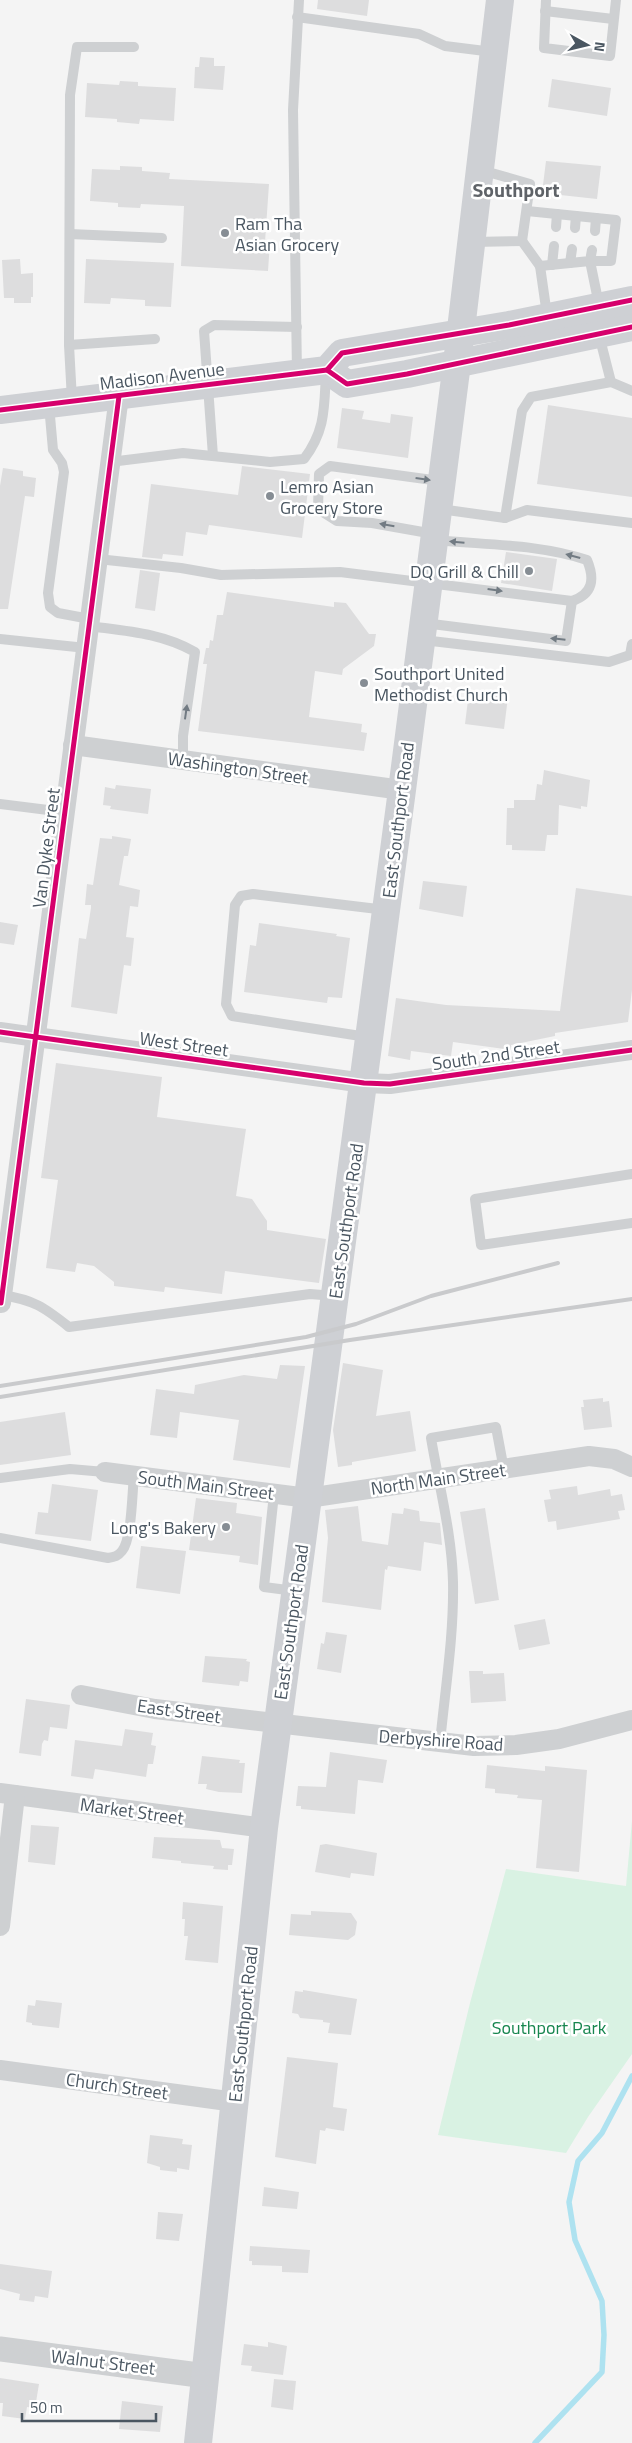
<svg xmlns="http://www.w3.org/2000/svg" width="632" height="2443" viewBox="0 0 632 2443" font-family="'Titillium Web',sans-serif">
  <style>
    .green { fill: #d9f2e3 }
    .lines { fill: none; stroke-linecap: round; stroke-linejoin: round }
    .stream { stroke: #aee2f0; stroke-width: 5.5 }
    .building { fill: #ddddde }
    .service { stroke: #ced0d2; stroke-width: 10 }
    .minor { stroke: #ced0d2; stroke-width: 20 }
    .tertiary { stroke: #ced0d2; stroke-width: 25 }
    .secondary { stroke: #ced0d4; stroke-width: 28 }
    .rail { stroke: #c9cacc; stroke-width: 4 }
    .cycleway-casing { stroke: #fff; stroke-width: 8 }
    .cycleway { stroke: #d6006c; stroke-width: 5 }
    .oneway { fill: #727b83 }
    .poi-dot { fill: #868d94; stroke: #fff; stroke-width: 2 }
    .labels { text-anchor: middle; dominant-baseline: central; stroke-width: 5; stroke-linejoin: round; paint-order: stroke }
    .poi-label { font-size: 18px; fill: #4a5661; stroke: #fff; text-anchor: start }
    .street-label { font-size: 18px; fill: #4a5661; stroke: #fff }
    .park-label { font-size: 18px; fill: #17864f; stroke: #fff }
    .quarter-label { font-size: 20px; font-weight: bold; fill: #5f6368; stroke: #fff }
  </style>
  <rect width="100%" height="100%" fill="#f4f4f4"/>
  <path class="green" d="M 632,1821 L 632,2054 L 588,2117 L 566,2153 L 438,2135 L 470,2003 L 506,1869 L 626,1886 Z"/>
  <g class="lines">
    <path class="stream" d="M 535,2443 L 602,2372 L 604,2335 L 602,2301 L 575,2240 L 569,2202 L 578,2161 L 602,2133 L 632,2076"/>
  </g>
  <g class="building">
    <path d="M 318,0 L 369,0 L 367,16 L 317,9 Z"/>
    <path d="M 200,57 L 214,58 L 214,66 L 225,66 L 223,90 L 194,88 L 195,67 L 199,67 Z"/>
    <path d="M 552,79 L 611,88 L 607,116 L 548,107 Z"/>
    <path d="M 120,81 L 138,82 L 138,86 L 176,88 L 174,121 L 140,119 L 139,124 L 117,122 L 117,119 L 85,117 L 87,83 L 119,85 Z"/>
    <path d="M 546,161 L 601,166 L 597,199 L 542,193 Z"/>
    <path d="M 120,166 L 142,167 L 142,171 L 170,173 L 169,179 L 269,184 L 265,242 L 270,242 L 268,271 L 181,266 L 184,206 L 141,204 L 140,208 L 118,207 L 118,203 L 90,201 L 92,169 L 120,170 Z"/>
    <path d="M 20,259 L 21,274 L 33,273 L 33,297 L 31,297 L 31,303 L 14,303 L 14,298 L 4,298 L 2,260 Z"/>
    <path d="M 86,259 L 174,263 L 171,307 L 145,306 L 145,300 L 111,298 L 110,304 L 84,303 Z"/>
    <path d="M 548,405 L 632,418 L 632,497 L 537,484 Z"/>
    <path d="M 342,408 L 364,411 L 362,419 L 390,423 L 391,414 L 413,417 L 408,458 L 337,448 Z"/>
    <path d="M 242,466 L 310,474 L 302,538 L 209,525 L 207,535 L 186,532 L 183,556 L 163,554 L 162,559 L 142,557 L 151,484 L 238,495 Z"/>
    <path d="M 3,468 L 23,471 L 23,476 L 36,478 L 34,497 L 25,496 L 8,609 L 0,609 L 0,486 Z"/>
    <path d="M 506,552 L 557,559 L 552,591 L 501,583 Z"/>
    <path d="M 140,570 L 160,573 L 155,611 L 135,608 Z"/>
    <path d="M 227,592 L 334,607 L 334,602 L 346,603 L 369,634 L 376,634 L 374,646 L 343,669 L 342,675 L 315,671 L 309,717 L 362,724 L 361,732 L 367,733 L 364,751 L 198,731 L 207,664 L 203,664 L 206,648 L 209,648 L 210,640 L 213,641 L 217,615 L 223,615 Z"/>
    <path d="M 469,692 L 508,697 L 504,729 L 465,724 Z"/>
    <path d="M 544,770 L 590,780 L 587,807 L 581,806 L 581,809 L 559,805 L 558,835 L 547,835 L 545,851 L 512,850 L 512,845 L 506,845 L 507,808 L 514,808 L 514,800 L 535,800 L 537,784 L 542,785 Z"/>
    <path d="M 116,785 L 151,789 L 148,814 L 110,809 L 111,806 L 103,805 L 105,787 L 115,789 Z"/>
    <path d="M 112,836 L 131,839 L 128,856 L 124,856 L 119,885 L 140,890 L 138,907 L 130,906 L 126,937 L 134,938 L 131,966 L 124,965 L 117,1014 L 71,1007 L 79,938 L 86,939 L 91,908 L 91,905 L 85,905 L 87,884 L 93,885 L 100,838 L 112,839 Z"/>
    <path d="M 423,881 L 467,886 L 463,917 L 419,909 Z"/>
    <path d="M 576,888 L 632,896 L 632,990 L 628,1022 L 555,1033 L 555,1036 L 511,1045 L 511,1050 L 453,1042 L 451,1056 L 411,1051 L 410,1060 L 388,1056 L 396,998 L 446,1005 L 560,1011 Z"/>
    <path d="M 0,922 L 18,925 L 14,945 L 0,943 Z"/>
    <path d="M 259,923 L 337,934 L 336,936 L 350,938 L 342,998 L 328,997 L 327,1003 L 244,992 L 250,945 L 256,946 Z"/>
    <path d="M 56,1063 L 162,1077 L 157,1117 L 246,1129 L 236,1196 L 252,1199 L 267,1221 L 267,1230 L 326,1239 L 319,1283 L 225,1271 L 222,1294 L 165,1287 L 164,1292 L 114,1286 L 114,1282 L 94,1266 L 77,1263 L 75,1272 L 46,1268 L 58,1180 L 41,1178 Z"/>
    <path d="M 343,1363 L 383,1370 L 376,1416 L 410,1411 L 416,1451 L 352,1462 L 352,1465 L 338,1467 L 333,1430 Z"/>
    <path d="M 280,1365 L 305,1366 L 290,1468 L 233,1460 L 239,1420 L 180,1412 L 177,1438 L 150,1435 L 156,1389 L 194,1394 L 195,1385 L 244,1375 L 277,1379 Z"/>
    <path d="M 603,1398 L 603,1402 L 609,1401 L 612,1427 L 584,1430 L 581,1407 L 584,1407 L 583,1400 Z"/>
    <path d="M 65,1412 L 71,1455 L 0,1465 L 0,1422 Z"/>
    <path d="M 52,1484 L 98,1490 L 91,1541 L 35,1534 L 38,1512 L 48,1513 Z"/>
    <path d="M 577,1486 L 578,1495 L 610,1489 L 611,1496 L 622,1494 L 625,1510 L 618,1511 L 620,1519 L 557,1530 L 556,1521 L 548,1522 L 544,1500 L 551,1499 L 549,1490 Z"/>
    <path d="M 196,1498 L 237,1503 L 236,1513 L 262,1517 L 258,1565 L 239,1562 L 240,1556 L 189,1550 Z"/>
    <path d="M 358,1506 L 362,1541 L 388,1545 L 392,1513 L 403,1514 L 404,1508 L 419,1511 L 420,1521 L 440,1523 L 442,1545 L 424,1542 L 421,1571 L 388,1566 L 387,1570 L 385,1569 L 381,1610 L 322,1602 L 328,1538 L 325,1510 Z"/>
    <path d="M 485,1508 L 499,1600 L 475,1604 L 460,1512 Z"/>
    <path d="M 141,1546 L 186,1551 L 180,1594 L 136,1588 Z"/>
    <path d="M 545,1619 L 550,1644 L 519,1650 L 514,1625 Z"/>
    <path d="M 326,1632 L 347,1635 L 341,1673 L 317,1669 L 321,1643 L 324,1644 Z"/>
    <path d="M 205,1656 L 247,1659 L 246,1661 L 250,1662 L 248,1682 L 240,1681 L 239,1686 L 202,1682 Z"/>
    <path d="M 469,1671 L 483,1671 L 483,1674 L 504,1673 L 506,1701 L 471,1703 Z"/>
    <path d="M 26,1699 L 70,1705 L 67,1729 L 50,1727 L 48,1741 L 44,1740 L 42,1744 L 41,1756 L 19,1753 Z"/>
    <path d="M 125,1729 L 153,1733 L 151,1745 L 156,1746 L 153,1764 L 148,1764 L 146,1777 L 95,1769 L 93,1779 L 71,1776 L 75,1740 L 122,1746 Z"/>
    <path d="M 330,1752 L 387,1760 L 383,1783 L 358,1780 L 355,1814 L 301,1809 L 301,1806 L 296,1806 L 298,1786 L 326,1787 Z"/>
    <path d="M 202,1756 L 240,1760 L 239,1763 L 245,1763 L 242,1793 L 219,1792 L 206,1789 L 207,1784 L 198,1784 Z"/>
    <path d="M 487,1765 L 545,1771 L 545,1766 L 587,1770 L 579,1872 L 536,1868 L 542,1800 L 517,1798 L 518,1795 L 495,1793 L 495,1789 L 485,1788 Z"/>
    <path d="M 31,1825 L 59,1827 L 55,1865 L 28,1862 Z"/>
    <path d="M 154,1837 L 220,1840 L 222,1848 L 234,1849 L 232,1865 L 228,1865 L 228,1870 L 213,1869 L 214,1866 L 181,1863 L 181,1861 L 152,1858 Z"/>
    <path d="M 326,1844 L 377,1853 L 374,1876 L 351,1873 L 350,1878 L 315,1872 L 320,1845 Z"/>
    <path d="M 183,1902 L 223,1906 L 218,1963 L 185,1960 L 188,1936 L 184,1936 L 185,1919 L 182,1919 Z"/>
    <path d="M 311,1911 L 351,1913 L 357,1922 L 355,1935 L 348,1940 L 289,1935 L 291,1914 L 311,1915 Z"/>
    <path d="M 303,1990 L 357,1999 L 351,2035 L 328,2033 L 330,2023 L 323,2022 L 323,2020 L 300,2018 L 298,2014 L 292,2013 L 295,1991 L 303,1992 Z"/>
    <path d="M 36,2000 L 62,2003 L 59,2028 L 32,2025 L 32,2023 L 26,2022 L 28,2005 L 35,2006 Z"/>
    <path d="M 287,2057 L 338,2063 L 333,2107 L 347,2109 L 344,2131 L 326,2128 L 325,2131 L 320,2130 L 316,2164 L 275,2157 Z"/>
    <path d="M 150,2135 L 183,2139 L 182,2144 L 192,2145 L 189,2170 L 177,2168 L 177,2172 L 160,2170 L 160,2167 L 147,2163 Z"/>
    <path d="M 264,2187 L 299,2192 L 297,2209 L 262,2206 Z"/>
    <path d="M 158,2212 L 183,2214 L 179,2241 L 156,2239 Z"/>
    <path d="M 250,2246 L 310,2250 L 308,2273 L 282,2272 L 282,2266 L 252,2265 L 252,2261 L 249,2261 Z"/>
    <path d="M 0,2264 L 52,2271 L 48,2298 L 35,2296 L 34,2302 L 19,2300 L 20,2294 L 0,2289 Z"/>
    <path d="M 268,2342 L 287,2346 L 283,2375 L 251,2371 L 252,2366 L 241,2365 L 244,2344 L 268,2347 Z"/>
    <path d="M 0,2378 L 39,2384 L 35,2408 L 27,2407 L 25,2419 L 2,2416 L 3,2403 L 0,2403 Z"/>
    <path d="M 274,2379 L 296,2381 L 293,2410 L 271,2407 Z"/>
    <path d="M 122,2401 L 163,2406 L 160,2432 L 119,2429 Z"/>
  </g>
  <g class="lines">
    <g class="service">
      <path d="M 546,0 L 544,48 L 610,56 L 616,0"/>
      <path d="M 545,11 L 613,19"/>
      <path d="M 297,17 L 419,34 L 445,46 L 493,52"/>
      <path d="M 527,211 L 616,220 L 611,261 L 590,261 L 599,305"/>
      <path d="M 556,227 L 557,214"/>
      <path d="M 575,228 L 576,216"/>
      <path d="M 595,231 L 596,218"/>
      <path d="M 70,234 L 162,238"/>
      <path d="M 522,241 L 540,266"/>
      <path d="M 473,242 L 522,241 L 530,184 L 481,170"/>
      <path d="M 570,263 L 572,249"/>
      <path d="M 552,265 L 554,246"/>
      <path d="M 547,315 L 540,266 L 590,261 L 592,250"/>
      <path d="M 599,335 L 611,382 L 632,391"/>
      <path d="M 69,345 L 155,339"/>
      <path d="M 297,373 L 293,110 L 299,0"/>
      <path d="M 72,400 L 69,345 L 70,95 L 77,47 L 134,47"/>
      <path d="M 49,405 L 53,450 L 62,463 L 64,472 L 48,593 L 50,607 L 58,613 L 90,619"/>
      <path d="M 213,456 L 204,331 L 214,325 L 297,327"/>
      <path d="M 110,462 L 183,453 L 270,462 L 304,459 C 326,430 324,407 326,373"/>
      <path d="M 440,509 L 505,518 L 527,510 L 632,523"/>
      <path d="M 505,518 L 522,411 L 531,397 L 611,382"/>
      <path d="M 434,534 L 372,523 L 337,521 L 318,509 L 319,474 L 330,466 L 440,481"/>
      <path d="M 98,559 L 181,568 L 221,575 L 340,572 L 572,601 C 593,594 595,579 587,560 C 539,544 486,545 436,540"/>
      <path d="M 424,623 L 566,641 L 572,601"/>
      <path d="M 89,626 C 126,631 162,633 195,652 L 183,736 L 183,760"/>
      <path d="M 0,639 L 86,648"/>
      <path d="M 423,640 L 609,662 L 630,655 L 632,644"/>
      <path d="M 0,804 L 64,812"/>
      <path d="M 367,1037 L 232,1016 L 226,1004 L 235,905 L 241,896 L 253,894 L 386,910"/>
      <path d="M 632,1174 L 475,1199 L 481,1245 L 632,1223"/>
      <path d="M 2,1295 C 34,1300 44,1307 69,1327 L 310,1294 L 335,1296"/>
      <path d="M 0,1478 L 70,1469 L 105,1472"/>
      <path d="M 274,1494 L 264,1587 L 295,1591"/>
      <path d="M 0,1538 L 108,1558 C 115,1557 118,1556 122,1551 C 132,1539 132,1493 134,1476"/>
      <path d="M 440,1743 C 445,1690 454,1636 453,1582 C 452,1534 439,1486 431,1438 L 496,1427 L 504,1470"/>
    </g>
    <g class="minor">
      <path d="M 73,745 L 402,790"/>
      <path d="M 0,1032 L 364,1083 L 390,1084 L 632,1050"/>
      <path d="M 1,1303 L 119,396"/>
      <path d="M 105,1472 L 308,1498 L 589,1456 L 614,1459 L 632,1467"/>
      <path d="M 81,1695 L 155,1709 L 474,1746 L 516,1745 L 559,1739 L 632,1720"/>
      <path d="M 0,1793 L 264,1828"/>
      <path d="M 0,1926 L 15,1795"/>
      <path d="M 0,2070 L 235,2102"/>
    </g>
    <path class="tertiary" d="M 0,2349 L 206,2376"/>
    <g class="secondary">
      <path d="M 327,370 L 347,384 L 407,374 L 632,327"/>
      <path d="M 0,410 L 327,370 L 342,353 L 509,325 L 632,300"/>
      <path d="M 198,2443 L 264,1828 L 402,790 L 457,363 L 500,0"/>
    </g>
    <g class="rail">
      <path d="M 0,1386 L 306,1337 L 356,1324 L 431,1296 L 558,1263"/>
      <path d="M 0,1397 L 350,1340 L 632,1299"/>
    </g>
    <g class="cycleway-casing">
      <g id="cycleway">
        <path d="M 327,370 L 347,384 L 407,374 L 632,327"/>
        <path d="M 0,410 L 327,370 L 342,353 L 509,325 L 632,300"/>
        <path d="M 0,1032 L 364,1083 L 390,1084 L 632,1050"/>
        <path d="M 1,1303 L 119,396"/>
      </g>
    </g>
    <use href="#cycleway" class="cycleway"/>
  </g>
  <defs><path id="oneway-solid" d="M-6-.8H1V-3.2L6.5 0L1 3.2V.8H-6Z" transform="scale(1.25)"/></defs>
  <g class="oneway">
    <use href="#oneway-solid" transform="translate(423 479) rotate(8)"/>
    <use href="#oneway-solid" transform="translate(387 525) rotate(-170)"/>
    <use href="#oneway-solid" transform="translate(457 542) rotate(-175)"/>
    <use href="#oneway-solid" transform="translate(573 556) rotate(-165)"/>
    <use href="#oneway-solid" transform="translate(495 590) rotate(8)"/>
    <use href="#oneway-solid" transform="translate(558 639) rotate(-174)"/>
    <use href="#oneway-solid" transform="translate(186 712) rotate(-82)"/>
  </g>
  <g class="poi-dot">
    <circle cx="225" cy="233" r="5"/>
    <circle cx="270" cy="496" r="5"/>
    <circle cx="529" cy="571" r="5"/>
    <circle cx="364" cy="683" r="5"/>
    <circle cx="226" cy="1527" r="5"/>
  </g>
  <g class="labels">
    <g class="poi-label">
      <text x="235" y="223">Ram Tha<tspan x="235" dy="21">Asian Grocery</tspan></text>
      <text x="280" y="486">Lemro Asian<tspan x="280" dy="21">Grocery Store</tspan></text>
      <text x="519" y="571" text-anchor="end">DQ Grill &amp; Chill</text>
      <text x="374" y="673">Southport United<tspan x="374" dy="21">Methodist Church</tspan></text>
      <text x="216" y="1527" text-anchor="end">Long's Bakery</text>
    </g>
    <g class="street-label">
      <text transform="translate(162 376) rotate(-7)">Madison Avenue</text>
      <text transform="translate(238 768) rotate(8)">Washington Street</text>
      <text transform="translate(398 820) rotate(-83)">East Southport Road</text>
      <text transform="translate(46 848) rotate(-83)">Van Dyke Street</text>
      <text transform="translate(184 1044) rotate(8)">West Street</text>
      <text transform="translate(496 1055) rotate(-8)">South 2nd Street</text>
      <text transform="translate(346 1221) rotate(-82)">East Southport Road</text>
      <text transform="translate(438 1479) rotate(-8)">North Main Street</text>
      <text transform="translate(206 1485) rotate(7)">South Main Street</text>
      <text transform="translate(291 1622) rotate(-82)">East Southport Road</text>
      <text transform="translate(179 1711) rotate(8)">East Street</text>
      <text transform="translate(441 1740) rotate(4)">Derbyshire Road</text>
      <text transform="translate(132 1811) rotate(8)">Market Street</text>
      <text transform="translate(243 2024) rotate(-84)">East Southport Road</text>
      <text transform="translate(117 2086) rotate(8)">Church Street</text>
      <text transform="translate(103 2362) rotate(7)">Walnut Street</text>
    </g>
    <g class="park-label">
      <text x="549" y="2027">Southport Park</text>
    </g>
    <g class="quarter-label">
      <text x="516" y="189">Southport</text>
    </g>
  </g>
  <g transform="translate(587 45) rotate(98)" stroke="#ffffff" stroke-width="4" paint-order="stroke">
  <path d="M0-4L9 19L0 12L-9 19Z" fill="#4a5661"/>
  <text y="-8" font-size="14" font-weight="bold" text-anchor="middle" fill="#4a5661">N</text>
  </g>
  <path d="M22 2413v8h134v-8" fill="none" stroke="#4a5661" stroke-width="2.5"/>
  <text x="30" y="2413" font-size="15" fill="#4a5661" stroke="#ffffff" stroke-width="4" paint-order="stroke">50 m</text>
</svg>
